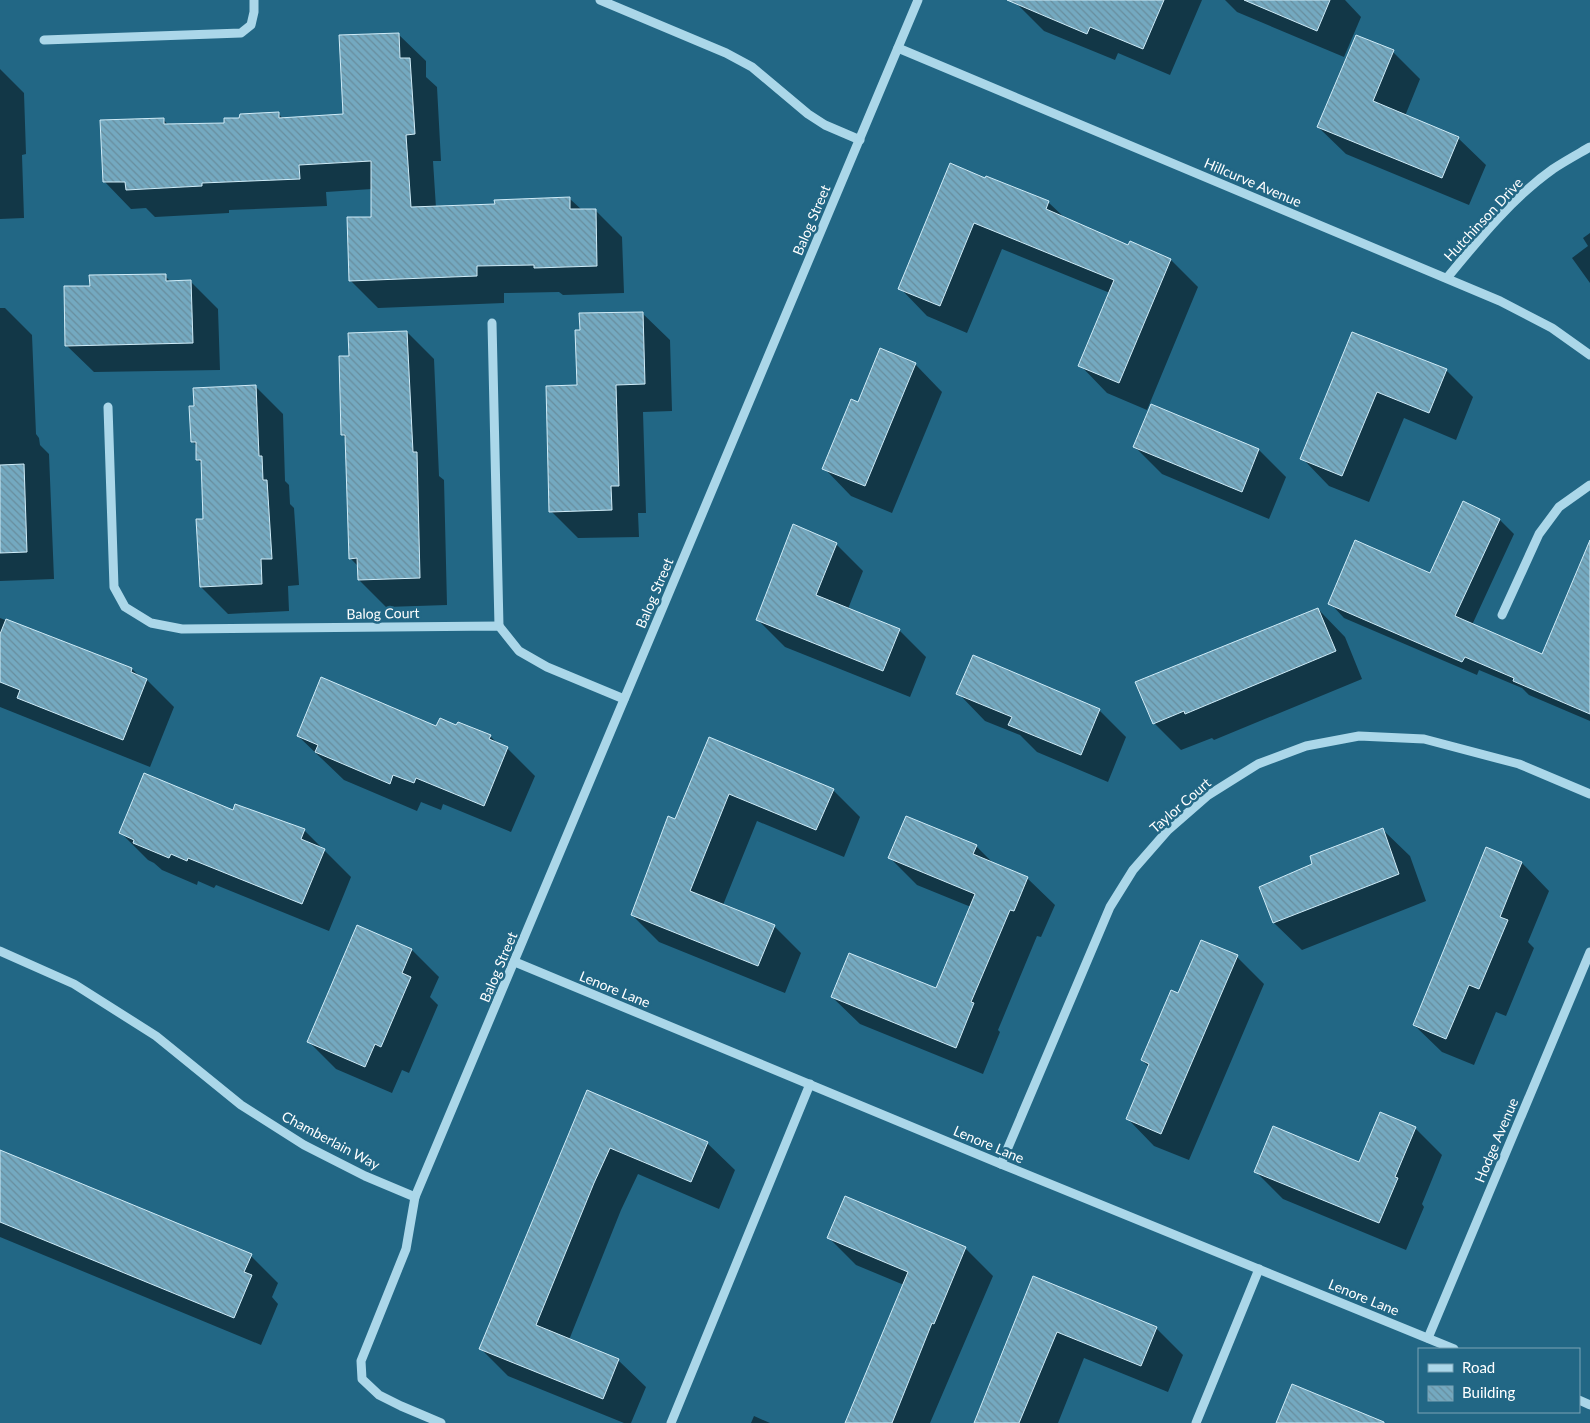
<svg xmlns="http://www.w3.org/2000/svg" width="1590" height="1423" viewBox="0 0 1590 1423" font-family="Lato,sans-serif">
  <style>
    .shadow { fill: #0007 }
    .building { fill: url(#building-back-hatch); stroke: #cfebf7 }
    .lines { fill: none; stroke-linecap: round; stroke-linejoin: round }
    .minor { stroke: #abd7e9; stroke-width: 9 }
    .labels { text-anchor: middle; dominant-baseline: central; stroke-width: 5; stroke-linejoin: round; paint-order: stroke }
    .street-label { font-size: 14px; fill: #fff; stroke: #226785 }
  </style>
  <defs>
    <pattern id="building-back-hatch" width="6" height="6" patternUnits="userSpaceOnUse" patternTransform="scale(1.25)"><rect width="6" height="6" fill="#74a9c0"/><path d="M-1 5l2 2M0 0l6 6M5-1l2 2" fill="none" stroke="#688d9d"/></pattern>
  </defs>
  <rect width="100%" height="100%" fill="#226785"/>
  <g class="shadow">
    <path d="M 1018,0 L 1202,0 L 1170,75 L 1118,53 L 1115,60 L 1044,31 L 1017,4 Z"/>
    <path d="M 1225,0 L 1345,0 L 1361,17 L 1344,57 L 1237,12 Z"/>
    <path d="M 398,34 L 426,61 L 426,77 L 437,87 L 441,161 L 433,161 L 436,208 L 496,206 L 570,199 L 582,210 L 595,210 L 622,237 L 624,293 L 563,295 L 559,292 L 504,293 L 504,303 L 378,308 L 350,280 L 372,218 L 372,189 L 326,192 L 327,206 L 229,210 L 229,213 L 155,217 L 146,208 L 131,209 L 104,181 L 163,119 L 169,126 L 225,124 L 240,119 L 279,114 L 283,119 L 344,115 Z"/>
    <path d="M 1393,52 L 1420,79 L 1405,116 L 1458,138 L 1486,165 L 1469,205 L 1346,154 L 1318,127 Z"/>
    <path d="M 0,69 L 24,93 L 26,154 L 22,155 L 24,218 L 0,219 Z"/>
    <path d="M 986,179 L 1048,202 L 1066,219 L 1129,246 L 1130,243 L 1171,260 L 1198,287 L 1147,410 L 1107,393 L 1080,365 L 1110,293 L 1002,249 L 967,333 L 927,316 L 900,288 Z"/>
    <path d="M 1590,233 L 1590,283 L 1572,258 L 1588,246 L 1583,238 Z"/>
    <path d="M 165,276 L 171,282 L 191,282 L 218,309 L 220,370 L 94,372 L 66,345 L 91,287 Z"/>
    <path d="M 0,308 L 5,308 L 32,335 L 36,434 L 39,438 L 40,445 L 49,454 L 54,579 L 0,581 Z"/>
    <path d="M 642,313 L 670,340 L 672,411 L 643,412 L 646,513 L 638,513 L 639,537 L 578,538 L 551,511 L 578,386 Z"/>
    <path d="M 407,332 L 434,359 L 439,476 L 444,480 L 447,605 L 386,607 L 359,580 L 359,567 L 350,558 L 346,439 L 342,434 L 351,357 Z"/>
    <path d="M 1353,334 L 1446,370 L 1473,397 L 1456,440 L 1404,418 L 1369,502 L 1329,486 L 1302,458 Z"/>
    <path d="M 915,364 L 942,392 L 892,513 L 851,496 L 824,468 L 859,404 Z"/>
    <path d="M 255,386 L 283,414 L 285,481 L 289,485 L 290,504 L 294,508 L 299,585 L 288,586 L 289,611 L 228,614 L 201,587 L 204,520 L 202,464 L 197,459 L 197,446 L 193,442 Z"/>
    <path d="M 1151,406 L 1259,450 L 1286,477 L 1269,519 L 1162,474 L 1135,447 Z"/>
    <path d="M 1464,503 L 1500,520 L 1514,534 L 1472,625 L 1543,656 L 1590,550 L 1590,721 L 1529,695 L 1522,688 L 1479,670 L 1477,675 L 1344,618 L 1330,603 L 1430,574 Z"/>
    <path d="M 836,544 L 863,571 L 848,609 L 899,630 L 926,657 L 910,697 L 785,647 L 757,619 Z"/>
    <path d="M 1318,609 L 1345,637 L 1362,679 L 1214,740 L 1212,738 L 1181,750 L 1154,723 Z"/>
    <path d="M 0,618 L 132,669 L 140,677 L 147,680 L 174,707 L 150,767 L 0,707 Z"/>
    <path d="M 958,693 L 1099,710 L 1126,737 L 1108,782 L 1037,752 L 1020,735 L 985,721 Z"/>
    <path d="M 457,726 L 490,736 L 499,745 L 507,748 L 535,776 L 511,832 L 443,804 L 441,810 L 421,802 L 417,811 L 344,780 L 298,736 Z"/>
    <path d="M 710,738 L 833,790 L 860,817 L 844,857 L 757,821 L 723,905 L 774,926 L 801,953 L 785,993 L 659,942 L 632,915 L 676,820 Z"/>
    <path d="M 1382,829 L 1410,856 L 1426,901 L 1302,950 L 1274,923 L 1261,887 L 1314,864 Z"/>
    <path d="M 304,830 L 351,877 L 329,931 L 216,885 L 214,888 L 198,881 L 197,885 L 162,870 L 154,863 L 148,860 L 121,833 Z"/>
    <path d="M 976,846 L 993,863 L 1027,878 L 1055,905 L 1041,937 L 1037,936 L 998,1030 L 1000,1032 L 983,1074 L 860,1024 L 832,997 L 936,990 L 971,907 L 917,885 L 890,858 Z"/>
    <path d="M 1487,849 L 1522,863 L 1549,891 L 1528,942 L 1534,948 L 1506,1016 L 1496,1012 L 1474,1065 L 1442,1052 L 1414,1025 Z"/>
    <path d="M 412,950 L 439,977 L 430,997 L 438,1005 L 409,1073 L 402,1070 L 392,1093 L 336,1069 L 309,1042 Z"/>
    <path d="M 1237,957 L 1264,984 L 1189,1160 L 1154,1146 L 1127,1118 L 1149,1067 L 1142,1060 L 1179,994 Z"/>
    <path d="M 587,1092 L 707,1143 L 735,1170 L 719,1209 L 638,1174 L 621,1210 L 569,1340 L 618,1360 L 646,1387 L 631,1423 L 624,1423 L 508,1376 L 481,1349 Z"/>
    <path d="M 1415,1128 L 1442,1155 L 1422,1204 L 1424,1207 L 1406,1250 L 1283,1199 L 1256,1172 L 1360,1164 Z"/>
    <path d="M 0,1151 L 251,1256 L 278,1283 L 272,1297 L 278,1304 L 261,1345 L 0,1237 Z"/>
    <path d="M 828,1237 L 965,1248 L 993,1276 L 930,1423 L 846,1423 L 904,1285 L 856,1265 Z"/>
    <path d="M 1034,1277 L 1156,1328 L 1183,1355 L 1168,1392 L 1084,1358 L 1058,1423 L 974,1423 Z"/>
    <path d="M 754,1416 L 770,1423 L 751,1423 Z"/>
  </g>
  <g class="building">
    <path d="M 1007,0 L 1164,0 L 1143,49 L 1090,27 L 1087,34 Z"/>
    <path d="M 1244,0 L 1330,0 L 1317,31 Z"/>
    <path d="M 399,33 L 400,58 L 410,58 L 415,134 L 406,135 L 411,207 L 495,204 L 494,200 L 570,197 L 570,209 L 596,209 L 597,266 L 534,268 L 534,265 L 477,266 L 477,276 L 349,281 L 347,217 L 371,217 L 371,161 L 299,165 L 300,179 L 202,183 L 202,186 L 126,190 L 125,182 L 103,182 L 100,120 L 164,118 L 164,124 L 224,123 L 224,118 L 239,118 L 240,114 L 279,112 L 279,118 L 343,114 L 339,35 Z"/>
    <path d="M 1356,35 L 1394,50 L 1373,101 L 1459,137 L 1442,178 L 1317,127 Z"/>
    <path d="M 950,163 L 985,178 L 986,176 L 1049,201 L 1046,209 L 1128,245 L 1130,241 L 1171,259 L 1119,383 L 1078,366 L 1114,280 L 974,223 L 940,306 L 898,289 Z"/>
    <path d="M 166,274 L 166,281 L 191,280 L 193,343 L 65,346 L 64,286 L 90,286 L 89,275 Z"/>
    <path d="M 643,312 L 645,384 L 616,385 L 619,486 L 611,486 L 612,510 L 549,512 L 546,386 L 577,385 L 575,330 L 580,330 L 579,313 Z"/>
    <path d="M 407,331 L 413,452 L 417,452 L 420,578 L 358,580 L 357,558 L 349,559 L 345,435 L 341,435 L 339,356 L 349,356 L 348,333 Z"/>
    <path d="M 1352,332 L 1447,369 L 1429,413 L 1377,392 L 1342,476 L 1300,459 Z"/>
    <path d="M 880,348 L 916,363 L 865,486 L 822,469 L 851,399 L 858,402 Z"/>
    <path d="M 256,385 L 259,456 L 262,456 L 263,480 L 267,480 L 272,559 L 261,559 L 262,584 L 200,587 L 196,519 L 203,519 L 201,460 L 196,460 L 196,442 L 191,442 L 189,406 L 194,406 L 193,388 Z"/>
    <path d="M 1151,404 L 1259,449 L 1242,492 L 1133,447 Z"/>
    <path d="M 24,464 L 27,552 L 0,553 L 0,465 Z"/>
    <path d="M 1463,501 L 1500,519 L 1455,616 L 1542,654 L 1590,540 L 1590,714 L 1513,681 L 1514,678 L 1465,657 L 1462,662 L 1328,604 L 1355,540 L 1430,573 Z"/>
    <path d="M 793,524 L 837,543 L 816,595 L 900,629 L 883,671 L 756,620 Z"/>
    <path d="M 1318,608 L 1336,651 L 1185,714 L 1184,711 L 1153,724 L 1135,682 Z"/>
    <path d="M 6,619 L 132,668 L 131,672 L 147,679 L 123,740 L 17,698 L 20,690 L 0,682 L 0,634 Z"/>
    <path d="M 973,655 L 1100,709 L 1081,755 L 1008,725 L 1012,717 L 956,694 Z"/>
    <path d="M 321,677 L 436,726 L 440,718 L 456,725 L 458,722 L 491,735 L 489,739 L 508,747 L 484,806 L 416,778 L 414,783 L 393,775 L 390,784 L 315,752 L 318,745 L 297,736 Z"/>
    <path d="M 709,737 L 834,789 L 816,830 L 729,794 L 690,891 L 775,925 L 758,966 L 631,915 L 668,816 L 675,819 Z"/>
    <path d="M 144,773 L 233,810 L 235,804 L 305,829 L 301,839 L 325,849 L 302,904 L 188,858 L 187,861 L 171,854 L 169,858 L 133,843 L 134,840 L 119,833 Z"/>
    <path d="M 906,816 L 977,845 L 973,854 L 1028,877 L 1014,911 L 1010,910 L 971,1002 L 974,1003 L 956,1048 L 831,997 L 849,953 L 936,988 L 975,894 L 888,858 Z"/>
    <path d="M 1383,828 L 1399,874 L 1273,923 L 1259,887 L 1312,864 L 1310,856 Z"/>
    <path d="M 1486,847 L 1522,862 L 1500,917 L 1508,920 L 1479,989 L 1469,985 L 1446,1039 L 1413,1025 Z"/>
    <path d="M 357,925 L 412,949 L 402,973 L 411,977 L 381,1047 L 375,1044 L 365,1067 L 307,1042 Z"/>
    <path d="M 1201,940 L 1238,955 L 1161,1134 L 1126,1119 L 1149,1064 L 1141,1060 L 1171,990 L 1178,993 Z"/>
    <path d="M 587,1090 L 708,1142 L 691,1182 L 610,1148 L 594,1183 L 536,1325 L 619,1359 L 603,1399 L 479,1349 Z"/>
    <path d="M 1380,1112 L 1416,1127 L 1395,1177 L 1398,1178 L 1379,1223 L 1254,1172 L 1273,1126 L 1359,1162 Z"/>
    <path d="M 0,1150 L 252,1254 L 244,1272 L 252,1275 L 234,1318 L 0,1222 Z"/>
    <path d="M 845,1196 L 966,1247 L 934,1324 L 932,1323 L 892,1423 L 845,1423 L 908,1272 L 827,1238 Z"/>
    <path d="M 1033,1276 L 1157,1327 L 1141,1366 L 1057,1332 L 1019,1423 L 974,1423 Z"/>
    <path d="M 1292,1384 L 1384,1422 L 1384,1423 L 1276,1423 Z"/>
  </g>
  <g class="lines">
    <g class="minor">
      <path d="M 600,0 L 726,53 L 752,67 L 808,114 L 825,125 L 860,140"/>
      <path d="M 44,40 L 241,33 L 251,25 L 254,12 L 254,0"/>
      <path d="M 898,48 L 1500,301 L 1552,328 L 1590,355"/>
      <path d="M 1447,278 C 1479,239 1512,198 1553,169 C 1565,161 1578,154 1590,147"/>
      <path d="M 492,323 L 499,626"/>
      <path d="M 108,407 L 114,587 L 125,607 L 151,623 L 182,629 L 499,626 L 519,651 L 547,667 L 624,699"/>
      <path d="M 1502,615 L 1539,534 L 1559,507 L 1590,485"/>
      <path d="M 0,951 L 74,984 L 156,1036 L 241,1105 L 304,1145 L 365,1176 L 415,1197 L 406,1249 L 361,1361 L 362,1379 L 379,1395 L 401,1406 L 441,1423"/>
      <path d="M 515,962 L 1001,1164 L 1454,1349"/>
      <path d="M 1001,1164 L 1110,907 L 1133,870 L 1168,830 L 1207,796 L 1258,764 L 1306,746 L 1359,736 L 1424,739 L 1519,764 L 1590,794"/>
      <path d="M 415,1197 L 918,0"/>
      <path d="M 1428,1338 L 1590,952"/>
      <path d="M 1579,1400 L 1590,1405"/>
      <path d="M 671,1423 L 810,1084"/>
      <path d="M 1196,1423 L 1259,1269"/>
    </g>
  </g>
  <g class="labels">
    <g class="street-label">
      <text transform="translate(1253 182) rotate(23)">Hillcurve Avenue</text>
      <text transform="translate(1483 219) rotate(-47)">Hutchinson Drive</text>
      <text transform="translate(811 220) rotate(-67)">Balog Street</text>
      <text transform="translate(654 593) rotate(-67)">Balog Street</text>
      <text transform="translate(383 613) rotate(-1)">Balog Court</text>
      <text transform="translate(1180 805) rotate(-41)">Taylor Court</text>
      <text transform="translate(498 967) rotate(-67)">Balog Street</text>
      <text transform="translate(615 989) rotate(22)">Lenore Lane</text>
      <text transform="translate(331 1140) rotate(28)">Chamberlain Way</text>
      <text transform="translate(1496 1140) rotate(-67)">Hodge Avenue</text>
      <text transform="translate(989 1144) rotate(23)">Lenore Lane</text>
      <text transform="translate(1364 1297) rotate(22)">Lenore Lane</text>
    </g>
  </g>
  <rect x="1418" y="1348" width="162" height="65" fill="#226785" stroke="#7aa4b6"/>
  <rect x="1428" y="1364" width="25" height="8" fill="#abd7e9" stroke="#7aa4b6"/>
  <text x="1462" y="1373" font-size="15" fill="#ffffff">Road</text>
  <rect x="1428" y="1386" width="25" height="15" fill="url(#building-back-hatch)" stroke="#7aa4b6"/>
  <text x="1462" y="1398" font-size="15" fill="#ffffff">Building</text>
</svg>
